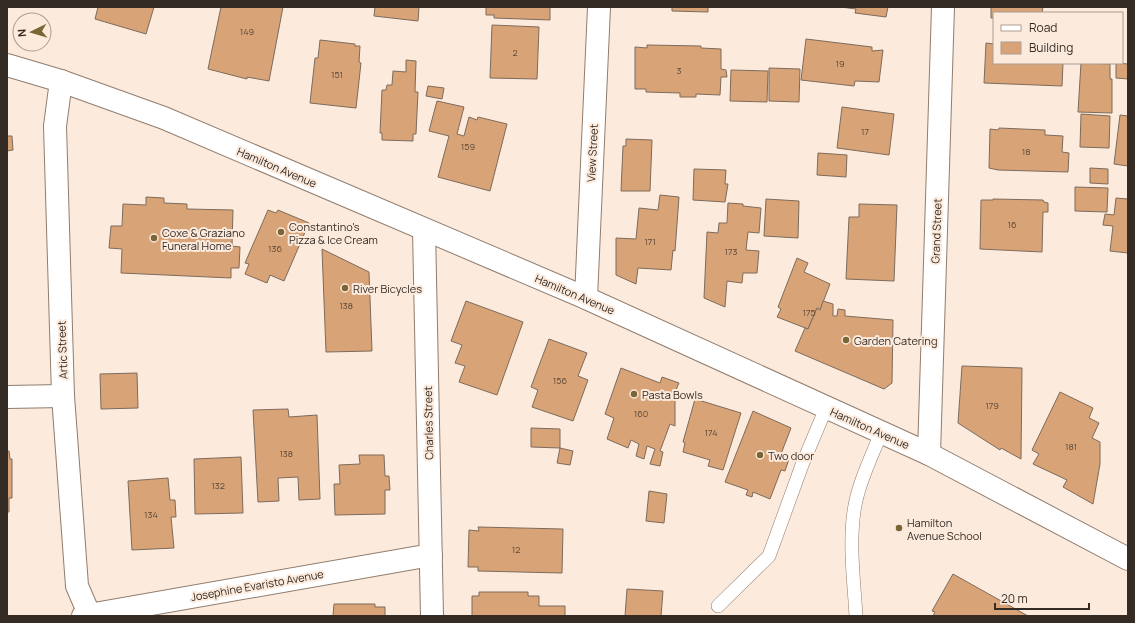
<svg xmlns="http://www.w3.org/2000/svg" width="1135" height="623" viewBox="0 0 1135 623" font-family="Manrope,sans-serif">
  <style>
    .building { fill: #d8a377; stroke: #7e6b5b }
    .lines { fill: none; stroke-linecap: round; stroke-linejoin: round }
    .service-casing { stroke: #917d6d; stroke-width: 14 }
    .minor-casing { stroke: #917d6d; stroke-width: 24 }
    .secondary-casing { stroke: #917d6d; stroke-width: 24 }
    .service { stroke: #fff; stroke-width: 13 }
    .minor { stroke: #fff; stroke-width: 22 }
    .secondary { stroke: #fff; stroke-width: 22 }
    .poi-dot { fill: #796634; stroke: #fceadc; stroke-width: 1.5 }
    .labels { text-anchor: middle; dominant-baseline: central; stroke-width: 4; stroke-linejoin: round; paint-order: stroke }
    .number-label { font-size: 9px; fill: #5c4939 }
    .street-label { font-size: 11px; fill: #332b24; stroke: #fceadc }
    .poi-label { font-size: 11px; fill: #332b24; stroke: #fceadc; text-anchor: start }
  </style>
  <rect width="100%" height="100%" fill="#fceadc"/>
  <g class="building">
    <path d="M 98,7 L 154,7 L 146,34 L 95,19 Z"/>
    <path d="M 221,7 L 283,7 L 269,81 L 247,77 L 247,79 L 208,69 Z"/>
    <path d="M 375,7 L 419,7 L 418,21 L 374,16 Z"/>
    <path d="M 486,7 L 550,7 L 550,20 L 494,18 L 494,15 L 486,15 Z"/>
    <path d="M 672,7 L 708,7 L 708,12 L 672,11 Z"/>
    <path d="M 841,7 L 888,7 L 886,17 L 855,13 L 856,9 Z"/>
    <path d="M 991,7 L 1043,7 L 1042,13 L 994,13 L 994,18 L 991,18 Z"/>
    <path d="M 492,25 L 539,27 L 537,79 L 490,78 Z"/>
    <path d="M 806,39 L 872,47 L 872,51 L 883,50 L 879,82 L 855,81 L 854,86 L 801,80 Z"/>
    <path d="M 320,40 L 355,44 L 355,46 L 360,46 L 359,62 L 361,63 L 356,108 L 310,103 L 315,58 L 318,58 Z"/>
    <path d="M 986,43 L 994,44 L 994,63 L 1063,63 L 1062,86 L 984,83 Z"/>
    <path d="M 647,45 L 701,46 L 701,48 L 721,49 L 721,69 L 726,70 L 727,77 L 721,77 L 720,95 L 696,94 L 696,97 L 680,97 L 680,93 L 646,92 L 646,89 L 635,89 L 635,47 L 647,48 Z"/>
    <path d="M 406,60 L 416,61 L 415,92 L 418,92 L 416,134 L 413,134 L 413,141 L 382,140 L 382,133 L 380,133 L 382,90 L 386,90 L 387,85 L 392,85 L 393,71 L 406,72 Z"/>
    <path d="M 1081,63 L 1110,64 L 1110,79 L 1112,79 L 1112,113 L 1078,112 Z"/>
    <path d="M 1116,63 L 1128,64 L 1128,79 L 1116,78 Z"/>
    <path d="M 769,68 L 800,69 L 799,102 L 769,101 Z"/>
    <path d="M 731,70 L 768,71 L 767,102 L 730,101 Z"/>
    <path d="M 428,86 L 444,88 L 442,99 L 426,96 Z"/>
    <path d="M 437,101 L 464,107 L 457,134 L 464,136 L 469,117 L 477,120 L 478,117 L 507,124 L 490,191 L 438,177 L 449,136 L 429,131 Z"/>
    <path d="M 842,107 L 894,114 L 889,155 L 837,148 Z"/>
    <path d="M 1081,114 L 1110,116 L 1109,148 L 1080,147 Z"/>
    <path d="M 1120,115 L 1128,116 L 1128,166 L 1114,164 Z"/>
    <path d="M 999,128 L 1045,130 L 1045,135 L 1063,136 L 1062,152 L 1069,153 L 1068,172 L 998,170 L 989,168 L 990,129 L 998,130 Z"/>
    <path d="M 7,136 L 12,136 L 13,150 L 7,151 Z"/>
    <path d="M 626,139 L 652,140 L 650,191 L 621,191 L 623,146 L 626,146 Z"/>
    <path d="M 818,153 L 847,155 L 846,177 L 817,175 Z"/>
    <path d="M 1090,168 L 1108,169 L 1108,184 L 1090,183 Z"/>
    <path d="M 694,169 L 726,170 L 725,184 L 728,184 L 725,202 L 693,200 Z"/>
    <path d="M 1075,187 L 1108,188 L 1107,212 L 1075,211 Z"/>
    <path d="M 660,195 L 679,197 L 675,251 L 673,250 L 671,270 L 638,268 L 636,284 L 616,275 L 616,238 L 636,239 L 639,208 L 658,210 Z"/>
    <path d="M 146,197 L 164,198 L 164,203 L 187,204 L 187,209 L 233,210 L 232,246 L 240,247 L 239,268 L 231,268 L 231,278 L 121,273 L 122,249 L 109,248 L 111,226 L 122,226 L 123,204 L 146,205 Z"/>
    <path d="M 1116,198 L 1128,199 L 1128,253 L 1110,251 L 1113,226 L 1103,225 L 1105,214 L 1114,215 Z"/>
    <path d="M 766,199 L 799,201 L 798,238 L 764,236 Z"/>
    <path d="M 993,199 L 1043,200 L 1044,202 L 1048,203 L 1048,212 L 1043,212 L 1042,252 L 980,249 L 981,200 L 993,200 Z"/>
    <path d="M 728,203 L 743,204 L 743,206 L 761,208 L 759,233 L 748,232 L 746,250 L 759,251 L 757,273 L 743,273 L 742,283 L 727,281 L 725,307 L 704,298 L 707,232 L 718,233 L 719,223 L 727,223 Z"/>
    <path d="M 859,204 L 897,205 L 894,281 L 846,279 L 849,217 L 859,217 Z"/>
    <path d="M 268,210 L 276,213 L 278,210 L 309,223 L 284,281 L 270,275 L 267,283 L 245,274 L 249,264 L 245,263 Z"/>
    <path d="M 322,249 L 369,272 L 372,351 L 326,352 Z"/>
    <path d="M 797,258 L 808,263 L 804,272 L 830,284 L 820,310 L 817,308 L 808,329 L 777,317 L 781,309 L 778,307 Z"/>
    <path d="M 466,301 L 523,322 L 497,395 L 459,382 L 465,366 L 455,363 L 462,345 L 451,341 Z"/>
    <path d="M 823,301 L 833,304 L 833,316 L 837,316 L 838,309 L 845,310 L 845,316 L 893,320 L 892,383 L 884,389 L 795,351 L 805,328 L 808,329 L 817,308 L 820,310 Z"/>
    <path d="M 549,339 L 587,353 L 578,376 L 588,380 L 573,421 L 532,407 L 538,390 L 531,387 Z"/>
    <path d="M 962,366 L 1022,368 L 1021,459 L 1001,448 L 1000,450 L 958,423 Z"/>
    <path d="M 621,368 L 660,383 L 662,377 L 679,383 L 675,392 L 675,426 L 670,424 L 660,451 L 663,452 L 660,466 L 650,464 L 655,449 L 647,446 L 644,459 L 636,456 L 639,444 L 631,440 L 628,448 L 607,439 L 614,418 L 605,414 Z"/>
    <path d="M 137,373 L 138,408 L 101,409 L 100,374 Z"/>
    <path d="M 1060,392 L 1093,408 L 1089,418 L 1099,423 L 1092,438 L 1100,442 L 1100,464 L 1093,504 L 1063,487 L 1067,480 L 1033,464 L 1039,454 L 1032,450 Z"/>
    <path d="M 695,399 L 741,413 L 723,470 L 708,466 L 710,460 L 683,452 L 685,443 L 683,442 Z"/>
    <path d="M 288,409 L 289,417 L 317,415 L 320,499 L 299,500 L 298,477 L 278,478 L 279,501 L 258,502 L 253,410 Z"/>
    <path d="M 753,411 L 791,428 L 781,454 L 789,459 L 785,471 L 781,470 L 770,499 L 753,492 L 752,497 L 746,495 L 748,490 L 725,482 Z"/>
    <path d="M 531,428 L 560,429 L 560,448 L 531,447 Z"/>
    <path d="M 560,448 L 573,451 L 570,465 L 557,463 Z"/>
    <path d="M 7,451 L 9,451 L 10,459 L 12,459 L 12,498 L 9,498 L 9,512 L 7,512 Z"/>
    <path d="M 359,455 L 384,455 L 385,476 L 389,476 L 390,490 L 385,490 L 385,514 L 335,515 L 334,484 L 340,484 L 339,465 L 360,464 Z"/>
    <path d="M 241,457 L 243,513 L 195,514 L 194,459 Z"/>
    <path d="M 168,478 L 170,500 L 175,500 L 176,517 L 171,517 L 174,548 L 132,550 L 128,481 Z"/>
    <path d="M 649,491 L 667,494 L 664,523 L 646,521 Z"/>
    <path d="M 478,527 L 563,529 L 562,573 L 478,571 L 478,567 L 468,567 L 469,530 L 479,531 Z"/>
    <path d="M 953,574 L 1028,616 L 933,616 L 935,612 L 932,611 Z"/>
    <path d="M 627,589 L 663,591 L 661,616 L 625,616 Z"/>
    <path d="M 479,592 L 528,592 L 528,596 L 539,596 L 539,606 L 565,606 L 565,616 L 472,616 L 472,596 L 479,596 Z"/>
    <path d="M 334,604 L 375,604 L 375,607 L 385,607 L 385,616 L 333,616 Z"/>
  </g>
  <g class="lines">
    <g class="service-casing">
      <g id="service">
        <path d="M 718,606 L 769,556 L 802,465 L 826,408"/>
        <path d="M 856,616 C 854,581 849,546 854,511 C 858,484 871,458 881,433"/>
      </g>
    </g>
    <g class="minor-casing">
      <g id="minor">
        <path d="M 61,81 L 55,126 L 63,396 L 77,586 L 90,616"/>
        <path d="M 424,230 L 432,616"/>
        <path d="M 586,298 L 599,7"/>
        <path d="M 7,397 L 63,396"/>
        <path d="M 929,454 L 943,7"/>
        <path d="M 83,616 L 431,555"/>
      </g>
    </g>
    <g class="secondary-casing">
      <path id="secondary" d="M 7,65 L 61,81 L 164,118 L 586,298 L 929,454 L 1128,559"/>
    </g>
    <use href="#service" class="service"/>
    <use href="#minor" class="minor"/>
    <use href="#secondary" class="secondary"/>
  </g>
  <g class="poi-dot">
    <circle cx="281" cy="232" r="4"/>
    <circle cx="154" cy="238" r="4"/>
    <circle cx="345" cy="288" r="4"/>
    <circle cx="846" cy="340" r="4"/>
    <circle cx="634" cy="394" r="4"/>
    <circle cx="760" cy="455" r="4"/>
    <circle cx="899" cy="528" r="4"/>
  </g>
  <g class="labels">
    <g class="number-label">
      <text x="247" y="31">149</text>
      <text x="515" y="52">2</text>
      <text x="840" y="63">19</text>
      <text x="679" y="70">3</text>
      <text x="337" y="74">151</text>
      <text x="865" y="131">17</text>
      <text x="468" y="146">159</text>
      <text x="1026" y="151">18</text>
      <text x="1012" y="224">16</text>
      <text x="650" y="241">171</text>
      <text x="275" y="248">136</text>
      <text x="731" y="251">173</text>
      <text x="346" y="305">138</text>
      <text x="809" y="312">175</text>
      <text x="560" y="380">156</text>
      <text x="992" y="405">179</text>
      <text x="641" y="413">160</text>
      <text x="711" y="432">174</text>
      <text x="1071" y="446">181</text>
      <text x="286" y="453">138</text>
      <text x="218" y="485">132</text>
      <text x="151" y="514">134</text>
      <text x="516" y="549">12</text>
    </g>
    <g class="street-label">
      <text transform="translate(592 153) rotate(-87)">View Street</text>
      <text transform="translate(277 167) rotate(23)">Hamilton Avenue</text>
      <text transform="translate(936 231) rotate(-88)">Grand Street</text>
      <text transform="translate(575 294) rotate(23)">Hamilton Avenue</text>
      <text transform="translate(62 350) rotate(-92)">Artic Street</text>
      <text transform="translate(428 423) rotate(-91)">Charles Street</text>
      <text transform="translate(870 428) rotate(24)">Hamilton Avenue</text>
      <text transform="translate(257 585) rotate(-10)">Josephine Evaristo Avenue</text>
    </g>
    <g class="poi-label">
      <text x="289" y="226">Constantino's<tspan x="289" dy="13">Pizza &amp; Ice Cream</tspan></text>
      <text x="162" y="232">Coxe &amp; Graziano<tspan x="162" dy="13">Funeral Home</tspan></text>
      <text x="353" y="288">River Bicycles</text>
      <text x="854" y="340">Garden Catering</text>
      <text x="642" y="394">Pasta Bowls</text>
      <text x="768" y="455">Two door</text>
      <text x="907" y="522">Hamilton<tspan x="907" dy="13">Avenue School</tspan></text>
    </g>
  </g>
  <rect width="1135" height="623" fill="none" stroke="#332b24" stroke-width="16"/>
  <rect x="993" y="12" width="130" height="52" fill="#fceadc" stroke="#ac9e92"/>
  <rect x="1001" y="25" width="20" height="6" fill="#ffffff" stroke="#ac9e92"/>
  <text x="1029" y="32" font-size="12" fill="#332b24">Road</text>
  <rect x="1001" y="42" width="20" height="12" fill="#d8a377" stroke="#ac9e92"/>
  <text x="1029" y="52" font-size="12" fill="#332b24">Building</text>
  <g transform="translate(32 32) rotate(265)"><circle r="19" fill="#fceadc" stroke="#ac9e92"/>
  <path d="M0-3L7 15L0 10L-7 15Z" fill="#796634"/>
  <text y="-6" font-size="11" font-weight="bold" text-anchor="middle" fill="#332b24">N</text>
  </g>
  <path d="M995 603v6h94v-6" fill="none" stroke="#332b24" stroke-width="2"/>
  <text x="1001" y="603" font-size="12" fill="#332b24" stroke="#fceadc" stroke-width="3" paint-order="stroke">20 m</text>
</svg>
